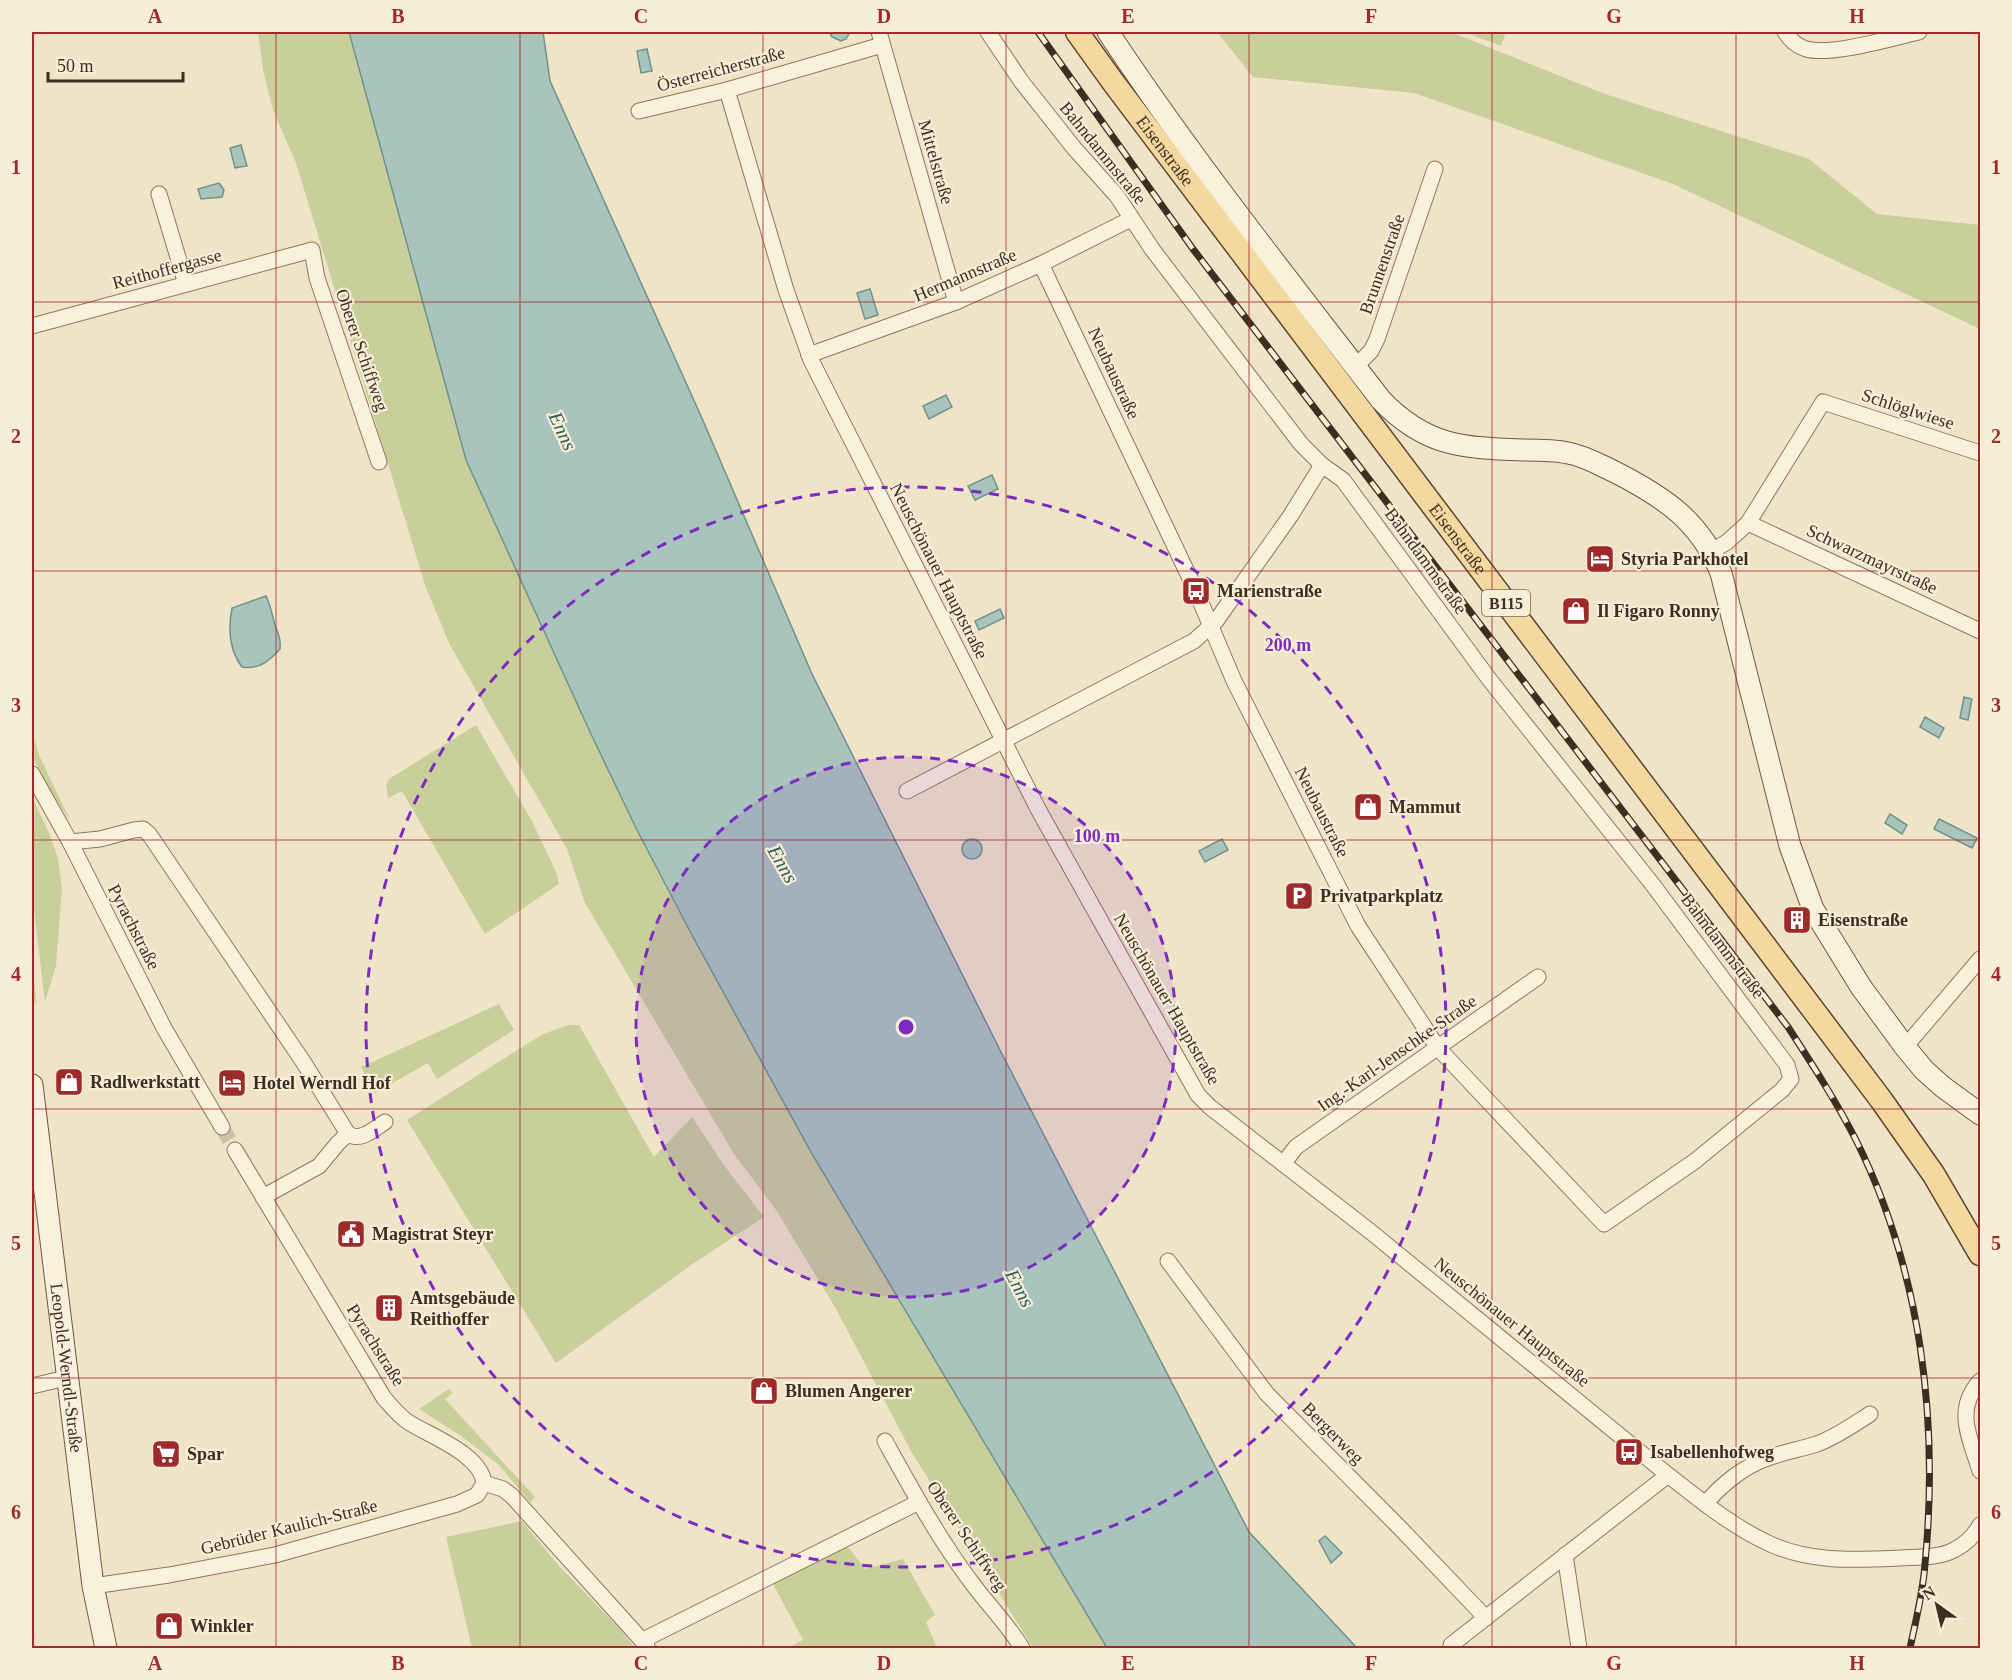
<svg xmlns="http://www.w3.org/2000/svg" width="2012" height="1680" viewBox="0 0 2012 1680" font-family="Georgia,serif">
  <style>
    .green { fill: #c9cf9b }
    .water { fill: #a9c4bc; stroke: #6f938a; stroke-width: 1.5 }
    .lines { fill: none; stroke-linecap: round; stroke-linejoin: round }
    .street-tunnel { stroke: #ccc0a6; stroke-width: 15; stroke-dasharray: 15 8; stroke-linecap: butt }
    .street-casing { stroke: #8d765c; stroke-width: 17 }
    .secondary-casing { stroke: #6f573f; stroke-width: 23 }
    .primary-casing { stroke: #5b4430; stroke-width: 25 }
    .street { stroke: #faf1dc; stroke-width: 15 }
    .secondary { stroke: #faf1dc; stroke-width: 21 }
    .primary { stroke: #f3d9a0; stroke-width: 22 }
    .rail-casing { stroke: #3d2e20; stroke-width: 7 }
    .rail { stroke: #f7eed8; stroke-width: 4.5; stroke-dasharray: 14; stroke-linecap: butt }
    .grid { fill: none; stroke: #9e2a2b; stroke-width: 1.5; stroke-opacity: 0.55 }
    .ring { fill: none; stroke: #7b2cbf; stroke-width: 3; stroke-dasharray: 10 8 }
    .labels { text-anchor: middle; dominant-baseline: central; stroke-width: 4.5; stroke-linejoin: round; paint-order: stroke }
    .shield { fill: #f7eed8; stroke: #756857; stroke-width: 1.5 }
    .shield-label { font-size: 16px; font-weight: bold; fill: #3d2e20 }
    .street-label { font-size: 18px; fill: #3d2e20; stroke: #f7eed8 }
    .poi-label { font-size: 18px; font-weight: bold; fill: #3d2e20; stroke: #f7eed8; text-anchor: start }
    .water-label { font-size: 20px; font-style: italic; fill: #2f5d5a; stroke: #f7eed8 }
    .centre { fill: #7b2cbf; stroke: #f7eed8; stroke-width: 3 }
    .ring-label { font-size: 18px; text-anchor: middle; font-weight: bold; fill: #7b2cbf; stroke: #f7eed8; stroke-width: 4.5; stroke-linejoin: round; paint-order: stroke }
    .neatline { fill: none; stroke: #9e2a2b; stroke-width: 2 }
    .grid-label { font-size: 20px; text-anchor: middle; font-weight: bold; fill: #9e2a2b }
  </style>
  <rect width="100%" height="100%" fill="#f0e4c8"/>
  <g class="green">
    <path d="M 258,32 L 349,32 L 351,43 L 942,1372 L 1107,1648 L 1033,1648 L 911,1451 L 836,1309 L 776,1210 L 734,1154 L 585,903 L 567,849 L 450,645 L 426,588 L 296,163 L 273,110 L 263,70 Z"/>
    <path d="M 1217,32 L 1451,32 L 1605,94 L 1809,159 L 1877,214 L 1980,225 L 1980,329 L 1673,184 L 1414,93 L 1253,77 Z"/>
    <path d="M 1464,32 L 1506,32 L 1501,46 Z"/>
    <path d="M 476,725 L 532,821 L 557,874 L 559,884 L 485,934 L 402,791 L 388,798 L 386,785 L 389,779 Z"/>
    <path d="M 32,731 L 39,755 L 70,820 L 52,795 L 32,756 Z"/>
    <path d="M 32,797 L 49,833 L 58,858 L 62,888 L 56,966 L 45,1002 L 32,893 Z"/>
    <path d="M 32,951 L 36,1002 L 34,1004 L 32,999 Z"/>
    <path d="M 499,1004 L 514,1030 L 437,1079 L 428,1063 L 375,1093 L 361,1067 Z"/>
    <path d="M 568,1025 L 579,1025 L 654,1157 L 692,1117 L 723,1164 L 764,1217 L 691,1265 L 556,1363 L 407,1120 L 541,1035 Z"/>
    <path d="M 449,1389 L 453,1393 L 445,1399 L 535,1497 L 530,1502 L 499,1465 L 461,1436 L 419,1409 Z"/>
    <path d="M 522,1521 L 559,1566 L 621,1630 L 635,1648 L 472,1648 L 446,1537 Z"/>
    <path d="M 840,1547 L 849,1548 L 865,1569 L 903,1559 L 935,1615 L 926,1622 L 937,1648 L 787,1648 L 803,1640 L 772,1582 Z"/>
  </g>
  <g class="water">
    <path d="M 349,32 L 543,32 L 550,81 L 701,416 L 812,674 L 1001,1052 L 1249,1532 L 1357,1648 L 1107,1648 L 812,1154 L 693,937 L 637,830 L 590,732 L 466,460 Z"/>
    <path d="M 829,32 L 850,32 L 846,39 L 841,41 L 832,37 Z"/>
    <path d="M 647,49 L 652,71 L 641,73 L 637,51 Z"/>
    <path d="M 241,145 L 247,166 L 235,168 L 230,148 Z"/>
    <path d="M 219,183 L 224,190 L 222,197 L 201,199 L 198,189 Z"/>
    <path d="M 870,289 L 878,315 L 865,319 L 857,293 Z"/>
    <path d="M 946,395 L 952,407 L 929,419 L 923,406 Z"/>
    <path d="M 992,475 L 998,489 L 975,500 L 968,486 Z"/>
    <path d="M 266,596 C 271,606 272,615 275,625 C 278,634 281,638 280,649 C 269,661 259,670 242,667 C 229,650 228,629 232,608 Z"/>
    <path d="M 1000,609 L 1004,618 L 979,630 L 975,621 Z"/>
    <path d="M 1964,697 L 1972,699 L 1968,720 L 1960,718 Z"/>
    <path d="M 1925,717 L 1944,728 L 1939,738 L 1920,727 Z"/>
    <path d="M 1890,814 L 1907,825 L 1902,834 L 1885,823 Z"/>
    <path d="M 1939,819 L 1977,838 L 1972,848 L 1934,829 Z"/>
    <circle cx="972" cy="849" r="10"/>
    <path d="M 1222,839 L 1228,850 L 1205,862 L 1199,851 Z"/>
    <path d="M 1325,1536 L 1342,1553 L 1331,1563 L 1319,1541 Z"/>
  </g>
  <g class="lines">
    <path class="street-tunnel" d="M 222,1127 L 235,1150"/>
    <g class="street-casing">
      <g id="street">
        <path d="M 879,32 L 956,302"/>
        <path d="M 988,32 L 1021,81 L 1074,148 L 1117,196 L 1152,249 L 1301,444 L 1322,465 L 1343,480 L 1489,679 L 1653,885 L 1787,1065 L 1791,1079 L 1782,1090 L 1695,1161 L 1604,1224 L 1438,1048 L 1358,926 L 1234,681 L 1196,591 L 1041,264"/>
        <path d="M 1785,32 C 1790,40 1797,46 1806,49 C 1832,56 1891,38 1919,32"/>
        <path d="M 727,90 L 786,290 L 811,360 L 1038,809 L 1198,1095 L 1210,1107 L 1371,1232 L 1668,1475 C 1699,1499 1730,1525 1766,1542 C 1808,1563 1855,1560 1900,1558 C 1918,1557 1939,1558 1954,1550 C 1966,1544 1974,1536 1980,1525"/>
        <path d="M 639,111 L 727,90 L 882,45"/>
        <path d="M 159,194 L 186,284"/>
        <path d="M 32,326 L 312,250 L 317,278 L 379,462"/>
        <path d="M 809,355 L 956,302 L 1041,264 L 1131,219"/>
        <path d="M 1356,366 L 1371,351 L 1377,339 L 1435,169"/>
        <path d="M 1748,523 L 1980,631"/>
        <path d="M 1712,551 L 1727,542 L 1748,523 L 1823,402 L 1980,453"/>
        <path d="M 32,774 L 70,842 L 164,1028 L 222,1127"/>
        <path d="M 907,791 L 1169,654 L 1194,641 L 1216,621 L 1291,515 L 1322,465"/>
        <path d="M 70,842 L 100,839 L 134,830 L 143,829 L 149,834 L 304,1063 L 348,1134"/>
        <path d="M 1905,1047 L 1980,959"/>
        <path d="M 235,1150 L 384,1398 C 391,1406 399,1416 408,1422 C 430,1436 481,1454 484,1483"/>
        <path d="M 1283,1164 L 1296,1147 L 1538,977"/>
        <path d="M 263,1197 L 319,1166 L 338,1143 L 348,1134 C 361,1142 374,1129 385,1122"/>
        <path d="M 1168,1261 L 1267,1394 L 1400,1528 L 1486,1618"/>
        <path d="M 1980,1381 C 1954,1410 1970,1438 1980,1471"/>
        <path d="M 32,1386 L 66,1378"/>
        <path d="M 885,1441 C 911,1488 937,1536 969,1579 C 986,1603 1007,1623 1022,1648"/>
        <path d="M 484,1483 L 503,1489 L 512,1496 L 647,1646"/>
        <path d="M 1705,1504 C 1721,1485 1744,1466 1768,1458 C 1784,1452 1801,1449 1817,1444 C 1836,1437 1853,1425 1870,1414"/>
        <path d="M 1565,1555 L 1579,1648"/>
        <path d="M 93,1586 L 169,1575 L 275,1555 L 457,1504 L 477,1495 L 484,1483"/>
        <path d="M 643,1640 L 919,1502"/>
        <path d="M 1451,1645 L 1668,1475"/>
      </g>
    </g>
    <g class="secondary-casing">
      <g id="secondary">
        <path d="M 1108,32 C 1192,159 1288,279 1381,400 C 1425,446 1462,448 1523,450 C 1538,450 1554,450 1568,453 C 1585,456 1600,465 1615,472 C 1664,497 1700,521 1721,573 L 1790,846 L 1813,909 L 1861,987 L 1905,1047 L 1924,1070 L 1943,1087 L 1980,1114"/>
        <path id="s1" d="M 32,1085 L 93,1586 L 106,1648"/>
      </g>
    </g>
    <g class="primary-casing">
      <g id="primary">
        <path id="s2" d="M 1077,32 L 1113,82 L 1882,1101 L 1934,1175 L 1980,1254"/>
      </g>
    </g>
    <use href="#street" class="street"/>
    <use href="#secondary" class="secondary"/>
    <use href="#primary" class="primary"/>
    <g class="rail-casing">
      <path id="rail" d="M 1038,32 L 1193,249 L 1788,1027 C 1812,1064 1836,1101 1856,1140 C 1921,1271 1939,1419 1925,1564 C 1923,1592 1916,1620 1910,1648"/>
    </g>
    <use href="#rail" class="rail"/>
  </g>
  <path class="grid" d="M 276,32 L 276,1648M 520,32 L 520,1648M 763,32 L 763,1648M 1006,32 L 1006,1648M 1249,32 L 1249,1648M 1492,32 L 1492,1648M 1736,32 L 1736,1648M 32,302 L 1980,302M 32,571 L 1980,571M 32,840 L 1980,840M 32,1109 L 1980,1109M 32,1378 L 1980,1378"/>
  <circle cx="906" cy="1027" r="270" fill="#7b2cbf" fill-opacity=".12"/>
  <g class="ring">
    <circle cx="906" cy="1027" r="270"/>
    <circle cx="906" cy="1027" r="540"/>
  </g>
  <defs>
    <g id="hotel-square" transform="scale(1.5)"><rect x="-9" y="-9" width="18" height="18" rx="4" fill="#9e2a2b" stroke="#f7eed8"/><path d="M-6-4.5h1.5V1H6V5H4.5V3h-9V5H-6ZM-4 0a1.8 1.8 0 1 1 3.6 0ZM.5 0V-2.5h3Q6-2.5 6 0Z" fill="#fff"/></g>
    <g id="bus-square" transform="scale(1.5)"><rect x="-9" y="-9" width="18" height="18" rx="4" fill="#9e2a2b" stroke="#f7eed8"/><path d="M-5-6H5V4H4V6H2V4H-2V6H-4V4H-5ZM-3.5-4V0h7V-4ZM-3.5 1.2v1.5H-2V1.2ZM2 1.2v1.5H3.5V1.2Z" fill="#fff"/></g>
    <g id="shop-square" transform="scale(1.5)"><rect x="-9" y="-9" width="18" height="18" rx="4" fill="#9e2a2b" stroke="#f7eed8"/><path d="M-5-2.5h2.3a2.7 3.5 0 0 1 5.4 0H5L5.5 6h-11ZM-1.5-2.5h3a1.5 2.3 0 0 0-3 0Z" fill="#fff"/></g>
    <g id="parking-square" transform="scale(1.5)"><rect x="-9" y="-9" width="18" height="18" rx="4" fill="#9e2a2b" stroke="#f7eed8"/><path d="M-3.5-5.5H1a3.5 3.5 0 0 1 0 7H-1V5.5H-3.5ZM-1-3.4V-.6H.8a1.4 1.4 0 0 0 0-2.8Z" fill="#fff"/></g>
    <g id="building-square" transform="scale(1.5)"><rect x="-9" y="-9" width="18" height="18" rx="4" fill="#9e2a2b" stroke="#f7eed8"/><path d="M-4-6H4V6H1V3H-1V6H-4ZM-2.5-4.3h1.7v1.8h-1.7ZM.8-4.3h1.7v1.8H.8ZM-2.5-1h1.7V.8h-1.7ZM.8-1h1.7V.8H.8Z" fill="#fff"/></g>
    <g id="civic-square" transform="scale(1.5)"><rect x="-9" y="-9" width="18" height="18" rx="4" fill="#9e2a2b" stroke="#f7eed8"/><path d="M-.6-6.5H3V-4.5H.6V-3L4-1V1h2V6H-6V1h2V-1L-.6-3ZM-1.2 2.5V6h2.4V2.5Z" fill="#fff"/></g>
    <g id="supermarket-square" transform="scale(1.5)"><rect x="-9" y="-9" width="18" height="18" rx="4" fill="#9e2a2b" stroke="#f7eed8"/><path d="M-6-5.5h2.5l.6 2H6L4.5 2H-2.5L-4.4-4H-6ZM-1.5 3.2a1.3 1.3 0 1 0 .1 0ZM3 3.2a1.3 1.3 0 1 0 .1 0Z" fill="#fff"/></g>
  </defs>
  <g fill-rule="evenodd">
    <use href="#hotel-square" x="1600" y="559"/>
    <use href="#bus-square" x="1196" y="591"/>
    <use href="#shop-square" x="1576" y="611"/>
    <use href="#shop-square" x="1368" y="807"/>
    <use href="#parking-square" x="1299" y="896"/>
    <use href="#building-square" x="1797" y="920"/>
    <use href="#shop-square" x="69" y="1082"/>
    <use href="#hotel-square" x="232" y="1083"/>
    <use href="#civic-square" x="351" y="1234"/>
    <use href="#building-square" x="389" y="1308"/>
    <use href="#shop-square" x="764" y="1391"/>
    <use href="#bus-square" x="1629" y="1452"/>
    <use href="#supermarket-square" x="166" y="1454"/>
    <use href="#shop-square" x="169" y="1626"/>
  </g>
  <g class="labels">
    <rect class="shield" x="1482" y="590" width="48" height="26" rx="4.5"/>
    <g class="shield-label">
      <text x="1506" y="603">B115</text>
    </g>
    <g class="street-label">
      <text transform="translate(721 69) rotate(-15)">Österreicherstraße</text>
      <text stroke="none"><textPath href="#s2" startOffset="148">Eisenstraße</textPath></text>
      <text transform="translate(1103 153) rotate(51)">Bahndammstraße</text>
      <text transform="translate(936 162) rotate(74)">Mittelstraße</text>
      <text transform="translate(1382 264) rotate(-71)">Brunnenstraße</text>
      <text transform="translate(167 269) rotate(-15)">Reithoffergasse</text>
      <text transform="translate(965 275) rotate(-23)">Hermannstraße</text>
      <text transform="translate(362 350) rotate(71)">Oberer Schiffweg</text>
      <text transform="translate(1114 373) rotate(65)">Neubaustraße</text>
      <text transform="translate(1908 409) rotate(18)">Schlöglwiese</text>
      <text stroke="none"><textPath href="#s2" startOffset="634">Eisenstraße</textPath></text>
      <text transform="translate(1872 559) rotate(25)">Schwarzmayrstraße</text>
      <text transform="translate(1426 561) rotate(54)">Bahndammstraße</text>
      <text transform="translate(939 571) rotate(63)">Neuschönauer Hauptstraße</text>
      <text transform="translate(1322 812) rotate(63)">Neubaustraße</text>
      <text transform="translate(134 927) rotate(63)">Pyrachstraße</text>
      <text transform="translate(1723 946) rotate(53)">Bahndammstraße</text>
      <text transform="translate(1167 999) rotate(60)">Neuschönauer Hauptstraße</text>
      <text transform="translate(1397 1053) rotate(-35)">Ing.-Karl-Jenschke-Straße</text>
      <text transform="translate(1512 1322) rotate(39)">Neuschönauer Hauptstraße</text>
      <text transform="translate(376 1345) rotate(58)">Pyrachstraße</text>
      <text stroke="none"><textPath href="#s1" startOffset="285">Leopold-Werndl-Straße</textPath></text>
      <text transform="translate(1333 1433) rotate(45)">Bergerweg</text>
      <text transform="translate(289 1527) rotate(-14)">Gebrüder Kaulich-Straße</text>
      <text transform="translate(967 1536) rotate(56)">Oberer Schiffweg</text>
    </g>
    <g class="poi-label">
      <text x="1621" y="559">Styria Parkhotel</text>
      <text x="1217" y="591">Marienstraße</text>
      <text x="1597" y="611">Il Figaro Ronny</text>
      <text x="1389" y="807">Mammut</text>
      <text x="1320" y="896">Privatparkplatz</text>
      <text x="1818" y="920">Eisenstraße</text>
      <text x="90" y="1082">Radlwerkstatt</text>
      <text x="253" y="1083">Hotel Werndl Hof</text>
      <text x="372" y="1234">Magistrat Steyr</text>
      <text x="410" y="1298">Amtsgebäude<tspan x="410" dy="21">Reithoffer</tspan></text>
      <text x="785" y="1391">Blumen Angerer</text>
      <text x="1650" y="1452">Isabellenhofweg</text>
      <text x="187" y="1454">Spar</text>
      <text x="190" y="1626">Winkler</text>
    </g>
    <g class="water-label">
      <text transform="translate(563 431) rotate(65)">Enns</text>
      <text transform="translate(783 864) rotate(60)">Enns</text>
      <text transform="translate(1020 1288) rotate(62)">Enns</text>
    </g>
  </g>
  <circle cx="906" cy="1027" r="9" class="centre"/>
  <g class="ring-label">
    <text x="1288" y="651">200 m</text>
    <text x="1097" y="842">100 m</text>
  </g>
  <rect width="2012" height="1680" fill="none" stroke="#f7eed8" stroke-width="66"/>
  <g transform="translate(1937 1605) rotate(326)" stroke="#f7eed8" stroke-width="4.5" paint-order="stroke">
  <path d="M0-4.5L10 22L0 15L-10 22Z" fill="#3d2e20"/>
  <text y="-9" font-size="16" font-weight="bold" text-anchor="middle" fill="#3d2e20">N</text>
  </g>
  <path d="M48 72v9h135v-9" fill="none" stroke="#3d2e20" stroke-width="3"/>
  <text x="57" y="72" font-size="18" fill="#3d2e20" stroke="#f7eed8" stroke-width="4.5" paint-order="stroke">50 m</text>
  <rect x="33" y="33" width="1946" height="1614" class="neatline"/>
  <g class="grid-label">
    <text x="155" y="23">A</text>
    <text x="398" y="23">B</text>
    <text x="641" y="23">C</text>
    <text x="884" y="23">D</text>
    <text x="1128" y="23">E</text>
    <text x="1371" y="23">F</text>
    <text x="1614" y="23">G</text>
    <text x="1857" y="23">H</text>
    <text x="16" y="174">1</text>
    <text x="1996" y="174">1</text>
    <text x="16" y="443">2</text>
    <text x="1996" y="443">2</text>
    <text x="16" y="712">3</text>
    <text x="1996" y="712">3</text>
    <text x="16" y="981">4</text>
    <text x="1996" y="981">4</text>
    <text x="16" y="1250">5</text>
    <text x="1996" y="1250">5</text>
    <text x="16" y="1519">6</text>
    <text x="1996" y="1519">6</text>
    <text x="155" y="1670">A</text>
    <text x="398" y="1670">B</text>
    <text x="641" y="1670">C</text>
    <text x="884" y="1670">D</text>
    <text x="1128" y="1670">E</text>
    <text x="1371" y="1670">F</text>
    <text x="1614" y="1670">G</text>
    <text x="1857" y="1670">H</text>
  </g>
</svg>
